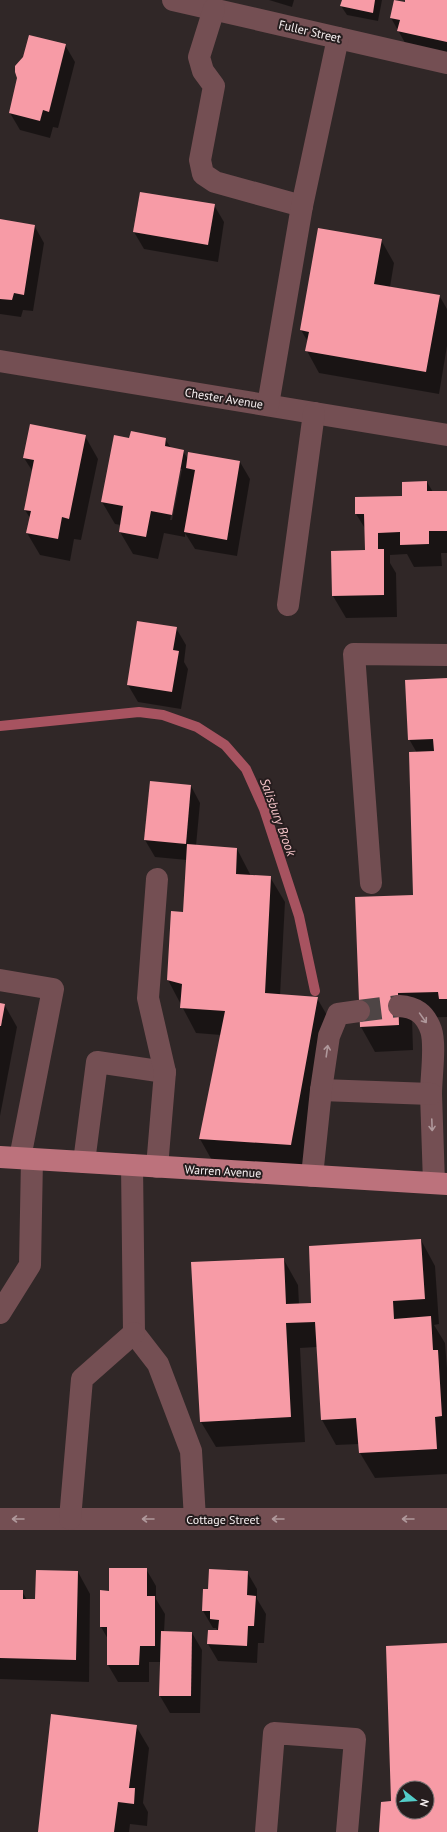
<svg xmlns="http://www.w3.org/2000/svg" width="447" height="1832" viewBox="0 0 447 1832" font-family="'PT Sans',sans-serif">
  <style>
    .shadow { fill: #0007; fill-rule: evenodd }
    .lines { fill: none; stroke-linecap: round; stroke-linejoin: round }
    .stream { stroke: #a75360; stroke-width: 10 }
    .building { fill: #f79ba6; fill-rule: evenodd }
    .minor-tunnel { stroke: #4e4545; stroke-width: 22; stroke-dasharray: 22 11; stroke-linecap: butt }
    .minor { stroke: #744f53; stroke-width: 22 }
    .major { stroke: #bc727c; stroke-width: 22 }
    .oneway { stroke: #af989b }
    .labels { text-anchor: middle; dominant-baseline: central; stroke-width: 4; stroke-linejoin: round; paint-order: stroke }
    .street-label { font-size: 12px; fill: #f8f1f2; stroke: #261d1e }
    .water-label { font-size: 13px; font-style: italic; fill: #f6c5c9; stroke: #261d1e }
  </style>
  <rect width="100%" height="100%" fill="#302727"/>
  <g class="shadow">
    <path d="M 269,0 L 294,0 L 292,7 Z"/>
    <path d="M 343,0 L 382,0 L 378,21 L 347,15 L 341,6 Z"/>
    <path d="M 406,0 L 447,0 L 447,57 L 408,48 L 391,18 L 405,4 Z"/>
    <path d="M 65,45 L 75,62 L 58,128 L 53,127 L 50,138 L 20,130 L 10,113 Z"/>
    <path d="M 141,193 L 214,205 L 224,222 L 218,262 L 144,249 L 134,232 Z"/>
    <path d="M 0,220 L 34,225 L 44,243 L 33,311 L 23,310 L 21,317 L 0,314 Z"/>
    <path d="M 381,240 L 394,263 L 390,287 L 439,295 L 447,309 L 447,346 L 439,394 L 319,373 L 307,351 L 308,342 L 301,330 Z"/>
    <path d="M 85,436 L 98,459 L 81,540 L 74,539 L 70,561 L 40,555 L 27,533 L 30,518 L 25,510 L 33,472 L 24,458 Z"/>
    <path d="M 130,439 L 165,439 L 171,448 L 183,451 L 188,459 L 240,462 L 250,479 L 237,556 L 195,549 L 185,533 L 185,537 L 164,533 L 158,559 L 133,554 L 120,532 L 121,525 L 115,524 L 102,502 ZM 180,469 L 182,469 L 172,520 L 170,520 Z"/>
    <path d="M 427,482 L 433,492 L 447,492 L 447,553 L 441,553 L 442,566 L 414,567 L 407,554 L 390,555 L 390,563 L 396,573 L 397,617 L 346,618 L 333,596 L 366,551 L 366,530 L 356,514 L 356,498 L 403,497 Z"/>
    <path d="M 176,628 L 186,645 L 184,662 L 188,669 L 181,709 L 138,702 L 128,685 Z"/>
    <path d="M 447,679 L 447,1017 L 412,1018 L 413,1050 L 375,1052 L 361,1027 L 414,896 L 417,753 L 409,739 Z"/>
    <path d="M 191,786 L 200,803 L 196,846 L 237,849 L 251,876 L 270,877 L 285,902 L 280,996 L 317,998 L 332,1024 L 306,1170 L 214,1164 L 200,1139 L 221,1035 L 196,1033 L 168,980 L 184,913 L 187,860 L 155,857 L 145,840 Z"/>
    <path d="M 0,1004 L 4,1004 L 17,1027 L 0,1116 Z"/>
    <path d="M 421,1240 L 435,1266 L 439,1324 L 434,1325 L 445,1343 L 447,1368 L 447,1474 L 375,1478 L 360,1453 L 359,1444 L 336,1445 L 322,1420 L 317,1347 L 300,1348 L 305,1442 L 216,1447 L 201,1422 L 284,1260 L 298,1285 L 299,1304 L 312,1304 Z"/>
    <path d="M 146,1569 L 156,1586 L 156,1599 L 165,1614 L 164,1632 L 192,1633 L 202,1650 L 200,1713 L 170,1713 L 160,1696 L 161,1662 L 149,1662 L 149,1682 L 118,1682 L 108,1665 L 108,1639 L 101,1627 L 101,1592 L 110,1592 Z"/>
    <path d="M 78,1572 L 90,1594 L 89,1682 L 0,1679 L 0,1591 L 22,1591 L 27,1600 L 36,1600 Z"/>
    <path d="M 247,1572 L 257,1589 L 257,1599 L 266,1614 L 264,1643 L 258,1643 L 257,1663 L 218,1661 L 208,1644 L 218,1631 L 216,1628 L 213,1628 L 203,1611 L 209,1590 Z"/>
    <path d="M 136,1726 L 149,1748 L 143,1803 L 148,1812 L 147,1826 L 130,1824 L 129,1832 L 39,1832 Z"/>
  </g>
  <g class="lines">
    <path class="stream" d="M 0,726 L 139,712 L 163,715 L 197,727 L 225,745 L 246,769 L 264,809 L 299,916 L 315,991"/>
  </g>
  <g class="building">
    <path d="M 342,0 L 375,0 L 373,13 L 340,6 Z"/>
    <path d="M 394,0 L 405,2 L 405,0 L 447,0 L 447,42 L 397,31 L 400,20 L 390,18 Z"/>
    <path d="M 29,35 L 66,44 L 49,112 L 43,110 L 40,121 L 9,113 L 17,78 L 15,72 L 15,66 L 23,57 Z"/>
    <path d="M 140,192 L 215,204 L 208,245 L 133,232 Z"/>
    <path d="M 0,219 L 35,225 L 24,295 L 14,293 L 12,300 L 0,299 Z"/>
    <path d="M 318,228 L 382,239 L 374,284 L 440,295 L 426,372 L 305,351 L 309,332 L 300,330 Z"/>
    <path d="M 30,424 L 86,435 L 69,519 L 62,517 L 58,539 L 26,533 L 31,511 L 24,510 L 34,460 L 23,458 Z"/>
    <path d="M 131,431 L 166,438 L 165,446 L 184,450 L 172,515 L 151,511 L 146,537 L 119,532 L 123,506 L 101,502 L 114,435 L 129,438 Z"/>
    <path d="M 188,452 L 240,461 L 227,540 L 184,532 L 195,470 L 186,468 Z"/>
    <path d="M 427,481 L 427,491 L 447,491 L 447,531 L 429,531 L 429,544 L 400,545 L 400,532 L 378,533 L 378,549 L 384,549 L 384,595 L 332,596 L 331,551 L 365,550 L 364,514 L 355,514 L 355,497 L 402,496 L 402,482 Z"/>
    <path d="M 137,621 L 177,627 L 173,650 L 179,651 L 172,692 L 127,685 Z"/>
    <path d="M 447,678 L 447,999 L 439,999 L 438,992 L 398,993 L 399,1025 L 360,1027 L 355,897 L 413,895 L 409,752 L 434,751 L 433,739 L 408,740 L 405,680 Z"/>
    <path d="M 150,781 L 191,785 L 186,844 L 144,840 Z"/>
    <path d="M 187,844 L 237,848 L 236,874 L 271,876 L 265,993 L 318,997 L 291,1145 L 199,1139 L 225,1011 L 180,1008 L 182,984 L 167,980 L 171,911 L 183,912 Z"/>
    <path d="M 0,1003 L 5,1004 L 1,1026 L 0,1026 Z"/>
    <path d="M 421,1239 L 425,1299 L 393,1301 L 394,1319 L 431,1316 L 433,1350 L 438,1350 L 442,1416 L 435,1417 L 437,1449 L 359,1453 L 356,1418 L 321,1420 L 315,1322 L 286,1323 L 291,1417 L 200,1422 L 191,1262 L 284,1258 L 286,1304 L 311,1303 L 309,1246 Z"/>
    <path d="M 109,1568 L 147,1568 L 147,1596 L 155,1596 L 155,1646 L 140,1646 L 139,1665 L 107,1665 L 107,1627 L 100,1627 L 100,1590 L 109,1591 Z"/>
    <path d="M 209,1569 L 248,1571 L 247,1595 L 256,1596 L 254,1626 L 248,1626 L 247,1646 L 207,1644 L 208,1630 L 218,1630 L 219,1620 L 210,1619 L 210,1611 L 202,1611 L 203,1589 L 208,1589 Z"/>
    <path d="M 36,1570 L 78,1571 L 76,1660 L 0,1658 L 0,1590 L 23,1590 L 23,1599 L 35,1599 Z"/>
    <path d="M 161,1631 L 192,1632 L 191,1696 L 159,1696 Z"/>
    <path d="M 447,1643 L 447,1832 L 379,1832 L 381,1802 L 391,1801 L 386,1646 ZM 403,1788 L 427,1788 L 427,1812 L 403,1812 Z"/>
    <path d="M 51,1714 L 137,1725 L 129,1788 L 135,1788 L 134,1804 L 118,1802 L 114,1832 L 38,1832 Z"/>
  </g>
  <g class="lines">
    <path class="minor-tunnel" d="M 359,1011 L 399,1006"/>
    <g class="minor">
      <path d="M 173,0 L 447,63"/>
      <path d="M 214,9 L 199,57 L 203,71 L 214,86 L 200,160 L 203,174 L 215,182 L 302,206"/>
      <path d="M 0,361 L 447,435"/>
      <path d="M 268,405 L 302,206 L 338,38"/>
      <path d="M 288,605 L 314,413"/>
      <path d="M 371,883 L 354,654 L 447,655"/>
      <path d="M 0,980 L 53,989 L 20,1158"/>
      <path d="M 399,1006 C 415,1007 425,1013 431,1030 C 436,1045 431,1077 431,1094 C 432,1124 433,1153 434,1183"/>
      <path d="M 321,1090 L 431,1094"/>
      <path d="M 84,1162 L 97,1062 L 165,1072"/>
      <path d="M 132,1165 L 134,1333 L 158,1364 L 191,1451 L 195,1519"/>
      <path d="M 157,1167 L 165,1072 L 148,998 L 157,879"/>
      <path d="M 312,1176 L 321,1090 L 329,1036 L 338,1014 L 359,1011"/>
      <path d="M 0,1313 L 30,1265 L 32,1159"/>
      <path d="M 0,1519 L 447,1519"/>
      <path d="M 70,1519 L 82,1379 L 134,1333"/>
      <path d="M 266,1832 L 274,1733 L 355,1739 L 347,1832"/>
    </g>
    <path class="major" d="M 0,1157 L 447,1184"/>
  </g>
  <defs><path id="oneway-shaft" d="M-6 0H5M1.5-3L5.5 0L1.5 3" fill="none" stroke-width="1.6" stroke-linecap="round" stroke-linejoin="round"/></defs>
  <g class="oneway">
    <use href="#oneway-shaft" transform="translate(423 1018) rotate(55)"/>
    <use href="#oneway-shaft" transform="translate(327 1051) rotate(-82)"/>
    <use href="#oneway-shaft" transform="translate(432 1125) rotate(88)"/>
    <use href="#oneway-shaft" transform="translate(18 1519) rotate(180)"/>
    <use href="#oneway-shaft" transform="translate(148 1519) rotate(-180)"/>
    <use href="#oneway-shaft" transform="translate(278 1519) rotate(180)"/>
    <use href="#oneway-shaft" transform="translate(408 1519) rotate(180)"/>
  </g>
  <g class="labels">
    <g class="street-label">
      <text transform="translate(310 31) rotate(13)">Fuller Street</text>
      <text transform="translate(224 398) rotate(9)">Chester Avenue</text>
      <text transform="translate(223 1171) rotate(3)">Warren Avenue</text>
      <text x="223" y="1519">Cottage Street</text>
    </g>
    <g class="water-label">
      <text transform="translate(278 817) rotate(70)">Salisbury Brook</text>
    </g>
  </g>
  <g transform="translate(415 1800) rotate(107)"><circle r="19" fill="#261d1e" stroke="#7a7273"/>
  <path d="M0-3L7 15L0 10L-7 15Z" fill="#53cdc9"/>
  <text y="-6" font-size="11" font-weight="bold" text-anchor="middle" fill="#f8f1f2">N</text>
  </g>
</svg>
